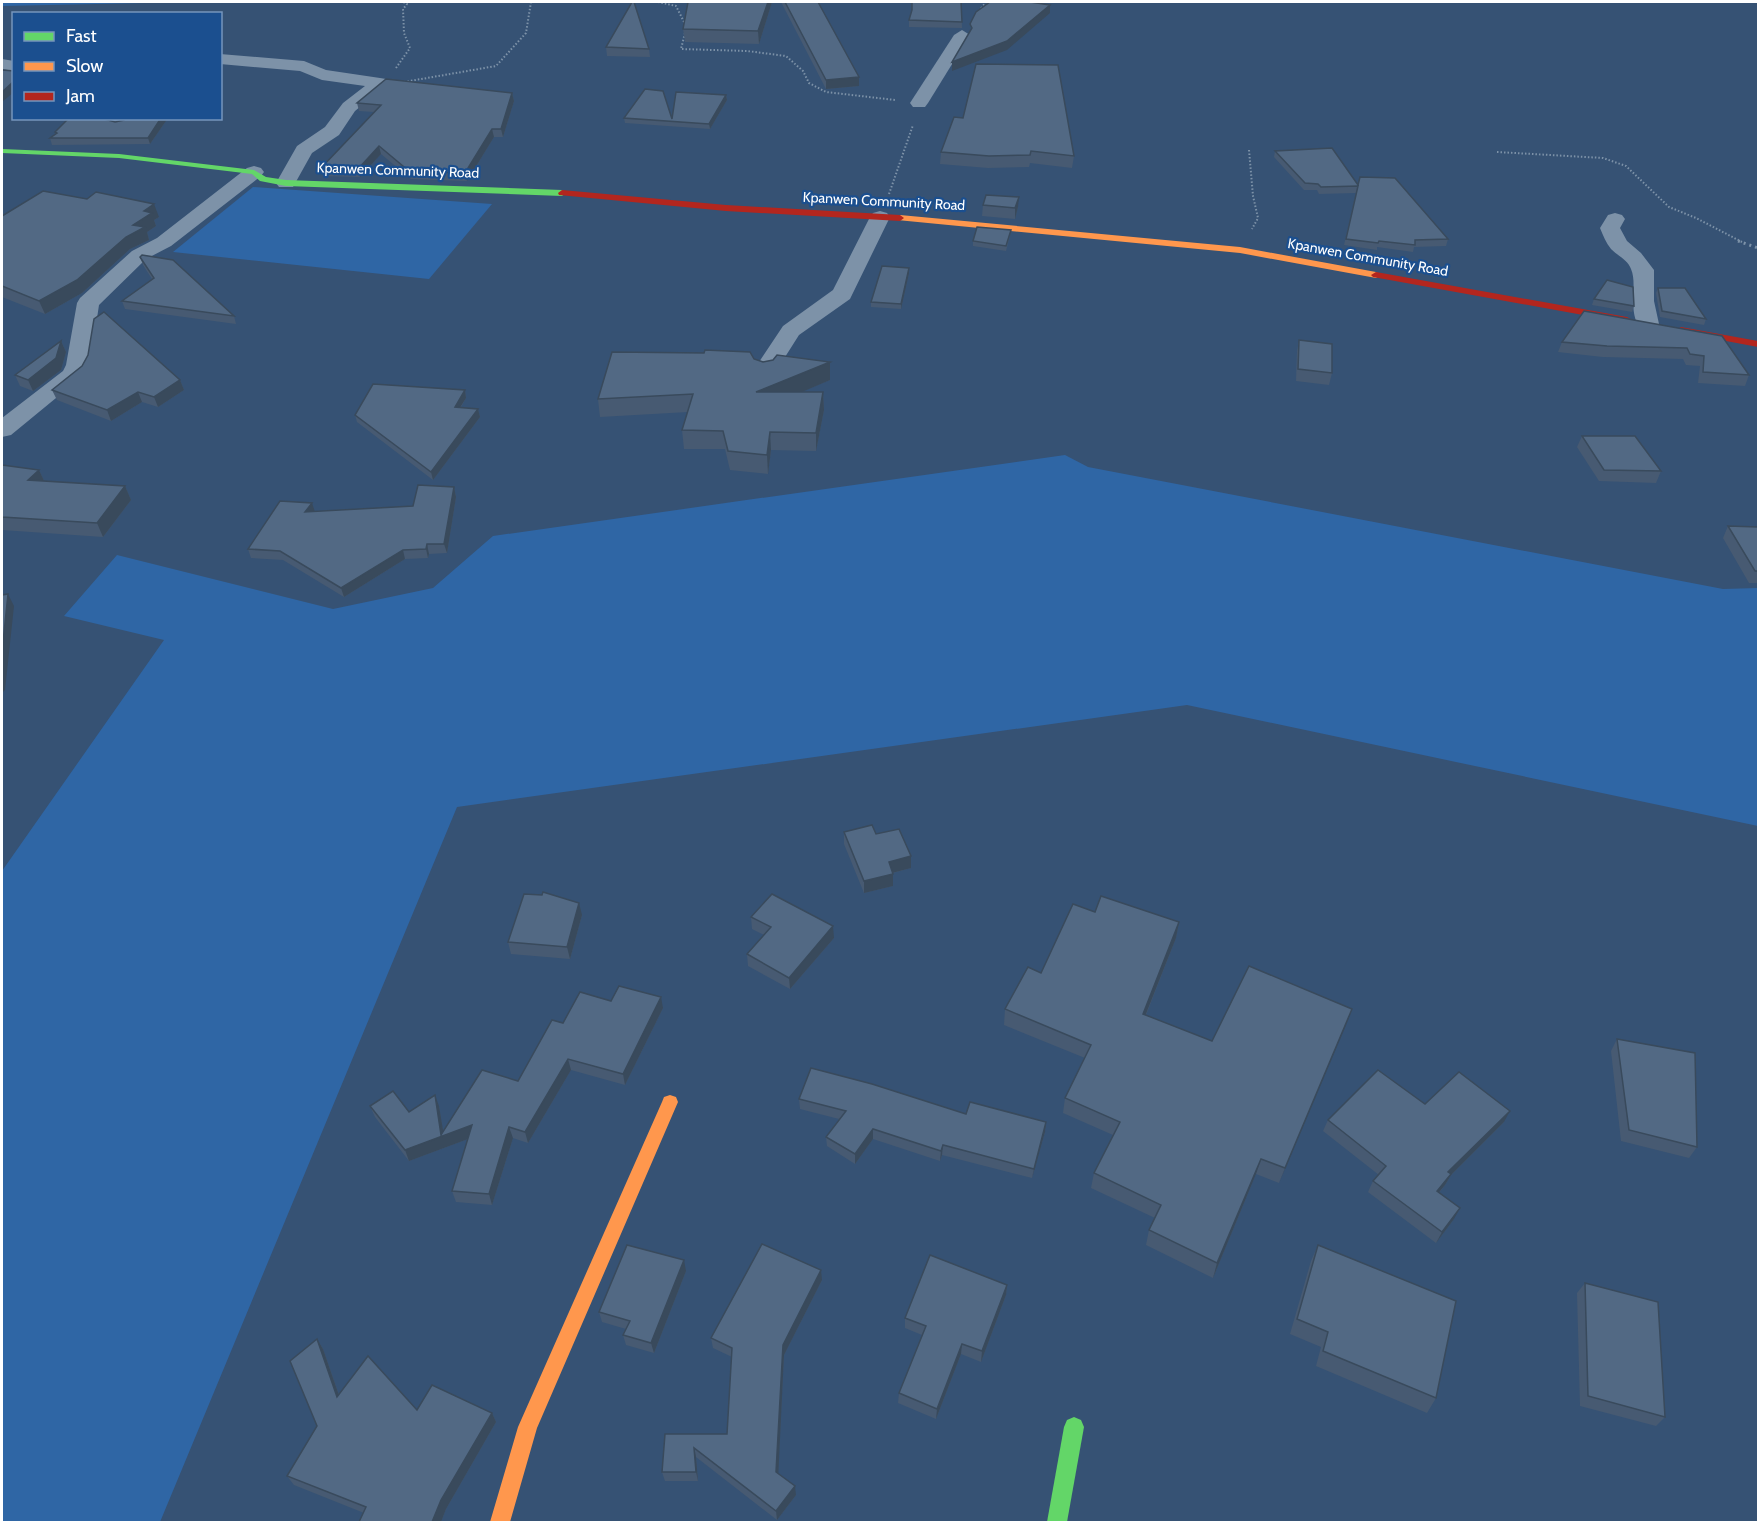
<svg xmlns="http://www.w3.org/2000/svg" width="1760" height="1524" viewBox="0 0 1760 1524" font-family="Cabin,sans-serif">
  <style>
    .green { fill: #2f66a5 }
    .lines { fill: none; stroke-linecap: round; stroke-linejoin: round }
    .path-far1 { stroke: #7d92a8; stroke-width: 2; stroke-dasharray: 1.5 2; stroke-linecap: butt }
    .path { stroke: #7d92a8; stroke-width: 3; stroke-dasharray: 2 4; stroke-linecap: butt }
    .street { fill: #7d92a8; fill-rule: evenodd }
    .fast { fill: #63d668; fill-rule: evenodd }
    .slow { fill: #ff974d; fill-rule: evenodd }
    .jam { fill: #b3261e; fill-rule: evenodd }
    .wall { fill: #475a72 }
    .shaded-wall { fill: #394a5c }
    .building { fill: #526984; stroke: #394a5c; stroke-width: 1.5 }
    .labels { text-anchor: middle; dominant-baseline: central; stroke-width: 4.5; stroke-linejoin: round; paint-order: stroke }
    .far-street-label { font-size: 14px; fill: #fff; stroke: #1b4f8f }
  </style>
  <rect width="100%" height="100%" fill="#365274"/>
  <g class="green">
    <path d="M 2,2 L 193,2 L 2,6 Z"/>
    <path d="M 253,187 L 492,204 L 429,279 L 173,252 Z"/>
    <path d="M 1065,455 L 1088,467 L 1723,589 L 1758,588 L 1758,826 L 1187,705 L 457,807 L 160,1522 L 2,1522 L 2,871 L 164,640 L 64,616 L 117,555 L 333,609 L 433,588 L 493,536 Z"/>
  </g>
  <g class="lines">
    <g class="path-far1">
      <path d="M 658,2 L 676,6 L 686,26"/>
      <path d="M 979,11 L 986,2"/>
      <path d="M 685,33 L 681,49 L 747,51 L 786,56 L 803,71 L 809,83 L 826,92 L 895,100"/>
      <path d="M 396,68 L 410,48 L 404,33 L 403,9 L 407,4 L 403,2"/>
      <path d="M 404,82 L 496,66 L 526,33 L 531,2"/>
      <path d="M 1249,150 L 1253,196 L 1258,218 L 1252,229"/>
      <path d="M 1497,152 L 1603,158 L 1626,166 L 1669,207 L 1696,218 L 1742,242"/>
      <path d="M 889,194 L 913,125"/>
    </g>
    <path class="path" d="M 1738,241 L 1758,248"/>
    <g class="street">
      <path d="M 962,30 L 970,35 L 928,103 L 925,107 L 913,107 L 910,103 L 954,35 Z"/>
      <path d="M 220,54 L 304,61 L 326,70 L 380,78 L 386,79 L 389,83 L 355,111 L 339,135 L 312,153 L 293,187 L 279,187 L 276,183 L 297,146 L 325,127 L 343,103 L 365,86 L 322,80 L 300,71 L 220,64 Z"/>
      <path d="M 2,59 L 14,61 L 14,71 L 2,69 Z"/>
      <path d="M 98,118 L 125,118 L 127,121 L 124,125 L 118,126 L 101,122 Z"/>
      <path d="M 254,166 L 261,168 L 264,172 L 261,176 L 171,246 L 146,259 L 99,305 L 90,365 L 84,375 L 11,435 L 2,437 L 2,418 L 63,371 L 66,365 L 77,303 L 80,298 L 132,251 L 157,238 L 247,168 Z"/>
      <path d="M 880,211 L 887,213 L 890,217 L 850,299 L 799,335 L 773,376 L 765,378 L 757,376 L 753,371 L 783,326 L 833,290 L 870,217 L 873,213 Z"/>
      <path d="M 1615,213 L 1622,215 L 1625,219 L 1620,228 L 1627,241 L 1641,253 L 1654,270 L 1654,301 L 1659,324 L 1656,329 L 1648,331 L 1640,329 C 1627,309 1638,285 1631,269 C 1628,260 1618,256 1611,249 C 1606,243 1603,235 1600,228 L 1608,215 Z"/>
    </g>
    <g class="fast">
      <path d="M 2,149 L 119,154 L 254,170 L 266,177 L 286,180 L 562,190 L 566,193 L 562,196 L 286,186 L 260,181 L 252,174 L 119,158 L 2,153 Z"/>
      <path d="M 1074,1417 L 1081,1420 L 1084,1427 L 1067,1522 L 1047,1522 L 1064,1427 L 1067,1420 Z"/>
    </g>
    <g class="slow">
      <path d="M 900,215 L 1240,247 L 1376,272 L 1381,275 L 1376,278 L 1240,253 L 897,220 L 896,218 Z"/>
      <path d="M 670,1095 L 676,1097 L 678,1102 L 537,1428 L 510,1522 L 490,1522 L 518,1427 L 662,1102 L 664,1097 Z"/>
    </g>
    <g class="jam">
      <path d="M 562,190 L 726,205 L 900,215 L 904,218 L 900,221 L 726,211 L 559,195 L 558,193 Z"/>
      <path d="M 1376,272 L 1627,317 L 1632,320 L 1627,323 L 1373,277 L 1371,275 Z"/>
      <path d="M 1681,327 L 1758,341 L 1758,347 L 1678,332 L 1676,330 Z"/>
    </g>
  </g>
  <g class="wall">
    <path d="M 772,2 L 759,44 L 685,42 L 683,29 Z"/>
    <path d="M 781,2 L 818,2 L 859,86 L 826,89 Z"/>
    <path d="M 911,2 L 961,2 L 962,28 L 909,27 L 909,20 L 912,12 Z"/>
    <path d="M 606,47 L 649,49 L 650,57 L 607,56 Z"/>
    <path d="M 512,93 L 514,101 L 503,137 L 494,137 L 467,181 L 411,179 L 381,154 L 360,177 L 323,176 L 321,168 L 374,112 L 359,111 L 357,103 Z"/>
    <path d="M 726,95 L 727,100 L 710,129 L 625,123 L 624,118 L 672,119 Z"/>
    <path d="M 954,117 L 1074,156 L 1072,168 L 1030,163 L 1029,167 L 988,168 L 940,164 L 941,152 Z"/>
    <path d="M 125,118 L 168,118 L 150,144 L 52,145 L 50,138 L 55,134 L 55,132 L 115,122 L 124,120 Z"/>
    <path d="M 1275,151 L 1358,185 L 1448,239 L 1446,246 L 1414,247 L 1413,252 L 1377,247 L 1377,250 L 1344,245 L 1356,193 L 1319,194 L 1317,190 L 1304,190 L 1274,157 Z"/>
    <path d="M 983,205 L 1018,207 L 1015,219 L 982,216 Z"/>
    <path d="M 2,216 L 159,217 L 154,220 L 156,226 L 147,232 L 149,240 L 130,249 L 82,293 L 45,314 L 2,297 Z"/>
    <path d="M 1011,230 L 1010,235 L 1006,251 L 973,246 L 973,241 Z"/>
    <path d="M 140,257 L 234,316 L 236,324 L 125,309 L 122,301 L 152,279 L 143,265 Z"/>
    <path d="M 909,273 L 901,309 L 871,307 L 871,302 Z"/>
    <path d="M 1658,288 L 1706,319 L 1704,325 L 1660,317 L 1656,293 Z"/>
    <path d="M 1594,299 L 1634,306 L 1632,312 L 1592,305 Z"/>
    <path d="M 1722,336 L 1749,375 L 1745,386 L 1698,383 L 1700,366 L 1686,365 L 1683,359 L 1603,357 L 1558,352 L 1562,342 Z"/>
    <path d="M 1299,340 L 1332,373 L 1329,385 L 1296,381 L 1297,351 Z"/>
    <path d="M 61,341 L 66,352 L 61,370 L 33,391 L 20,386 L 15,375 Z"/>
    <path d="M 754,359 L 830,380 L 801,392 L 823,392 L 824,410 L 816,451 L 771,450 L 768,474 L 730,470 L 725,449 L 684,449 L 682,430 L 688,412 L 600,417 L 598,399 Z"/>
    <path d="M 180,380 L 184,390 L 158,407 L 142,402 L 111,421 L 57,400 L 52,390 Z"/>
    <path d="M 465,390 L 466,398 L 461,407 L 478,409 L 480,417 L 433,480 L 357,422 L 355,415 Z"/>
    <path d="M 1582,436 L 1661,471 L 1656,483 L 1599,481 L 1577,447 Z"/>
    <path d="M 2,465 L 39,470 L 44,481 L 125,486 L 131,500 L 103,537 L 2,530 Z"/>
    <path d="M 454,487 L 456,497 L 447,553 L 429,554 L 428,558 L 405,559 L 344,597 L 283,560 L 251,558 L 248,549 L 413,506 Z"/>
    <path d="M 1728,526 L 1758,527 L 1758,583 L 1749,583 L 1723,538 Z"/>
    <path d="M 844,832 L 876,834 L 911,868 L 893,873 L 893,886 L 864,893 L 844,844 Z"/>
    <path d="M 1095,912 L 1179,922 L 1176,938 L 1146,1015 L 1212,1041 L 1352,1009 L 1279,1183 L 1256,1174 L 1213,1278 L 1146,1245 L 1149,1230 L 1155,1218 L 1091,1188 L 1094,1173 L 1113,1135 L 1063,1113 L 1065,1098 L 1085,1058 L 1004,1025 L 1005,1009 L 1041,973 Z"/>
    <path d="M 582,915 L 570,959 L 511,954 L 508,942 Z"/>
    <path d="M 751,917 L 834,938 L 790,989 L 748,966 L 747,954 L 764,935 L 752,929 Z"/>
    <path d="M 611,1001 L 663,1008 L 625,1085 L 571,1070 L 528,1143 L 513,1138 L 492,1205 L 456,1202 L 452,1191 L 468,1139 L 409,1161 L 375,1117 L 370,1106 L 409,1112 L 439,1106 L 443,1132 L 518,1081 L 563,1023 Z"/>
    <path d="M 1617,1039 L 1697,1147 L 1689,1158 L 1621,1141 L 1611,1051 Z"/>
    <path d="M 799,1099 L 966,1114 L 1046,1122 L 1045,1132 L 1032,1178 L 942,1155 L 940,1161 L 873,1139 L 855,1164 L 827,1146 L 826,1137 L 839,1119 L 800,1109 Z"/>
    <path d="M 1425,1104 L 1504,1122 L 1451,1175 L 1445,1185 L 1439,1193 L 1454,1219 L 1436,1243 L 1368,1192 L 1373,1181 L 1379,1175 L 1323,1131 L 1328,1120 Z"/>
    <path d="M 1758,1182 L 1758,1205 L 1757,1204 Z"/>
    <path d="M 1318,1245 L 1436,1398 L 1427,1413 L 1316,1366 L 1321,1347 L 1290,1334 L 1311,1261 Z"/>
    <path d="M 686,1271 L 654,1353 L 626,1345 L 623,1335 L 626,1329 L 602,1322 L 599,1312 Z"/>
    <path d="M 822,1280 L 784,1355 L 778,1473 L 796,1495 L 777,1520 L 696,1457 L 698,1481 L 665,1481 L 662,1472 L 665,1434 L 727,1434 L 732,1357 L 713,1348 L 711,1338 Z"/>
    <path d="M 1585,1283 L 1665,1417 L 1656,1426 L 1580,1406 L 1577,1293 Z"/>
    <path d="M 1007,1285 L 1006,1295 L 981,1362 L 961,1354 L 936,1419 L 898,1403 L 899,1393 L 922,1335 L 905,1328 L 905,1318 Z"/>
    <path d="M 317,1339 L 323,1349 L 339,1395 L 417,1410 L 492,1413 L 496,1422 L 446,1509 L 441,1522 L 359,1522 L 364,1513 L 294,1485 L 287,1476 L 317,1426 Z"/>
  </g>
  <g class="shaded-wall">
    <path d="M 768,2 L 772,2 L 759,44 L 758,31 Z"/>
    <path d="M 1050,5 L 1050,13 L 1007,50 L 952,71 L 952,62 Z"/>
    <path d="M 859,77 L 859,86 L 826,89 L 826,80 Z"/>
    <path d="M 14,81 L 14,92 L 2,102 L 2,92 Z"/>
    <path d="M 512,93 L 514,101 L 503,137 L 501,129 Z"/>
    <path d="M 726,95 L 727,100 L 710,129 L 709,124 Z"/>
    <path d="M 161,118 L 168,118 L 150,144 L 148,138 Z"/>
    <path d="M 492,129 L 494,137 L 467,181 L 465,173 Z"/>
    <path d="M 379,146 L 381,154 L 360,177 L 358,169 Z"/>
    <path d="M 1019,197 L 1018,207 L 1015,219 L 1015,208 Z"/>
    <path d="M 154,204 L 159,217 L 154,220 L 156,226 L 147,232 L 149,240 L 130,249 L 82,293 L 45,314 L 39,301 L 133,225 L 144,211 Z"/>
    <path d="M 909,268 L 909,273 L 901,309 L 901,304 Z"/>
    <path d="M 61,341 L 66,352 L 61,370 L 33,391 L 28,380 Z"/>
    <path d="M 830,362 L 830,380 L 757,411 L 756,392 Z"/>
    <path d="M 180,380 L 184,390 L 158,407 L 154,397 Z"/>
    <path d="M 465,390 L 466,398 L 456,414 L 455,407 Z"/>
    <path d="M 138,392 L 142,402 L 111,421 L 107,410 Z"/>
    <path d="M 823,392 L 824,410 L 816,451 L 816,433 Z"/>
    <path d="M 478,409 L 480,417 L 433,480 L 431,472 Z"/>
    <path d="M 770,432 L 771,450 L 768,474 L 767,455 Z"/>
    <path d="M 39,470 L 45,483 L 28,480 Z"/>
    <path d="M 125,486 L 131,500 L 103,537 L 97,523 Z"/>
    <path d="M 454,487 L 456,497 L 447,553 L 444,544 Z"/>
    <path d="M 312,503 L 315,512 L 305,512 Z"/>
    <path d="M 427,544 L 429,554 L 428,558 L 426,549 Z"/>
    <path d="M 403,550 L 405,559 L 344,597 L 341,588 Z"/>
    <path d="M 8,594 L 14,606 L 5,690 L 2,693 L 2,652 Z"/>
    <path d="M 911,856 L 911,868 L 888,874 L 889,862 Z"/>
    <path d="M 893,874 L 893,886 L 864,893 L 864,881 Z"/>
    <path d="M 579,903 L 582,915 L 570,959 L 567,947 Z"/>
    <path d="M 1179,922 L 1176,938 L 1140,1029 L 1143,1014 Z"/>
    <path d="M 833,926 L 834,938 L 790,989 L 789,978 Z"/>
    <path d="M 661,997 L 663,1008 L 625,1085 L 623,1074 Z"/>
    <path d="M 1352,1009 L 1346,1025 L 1279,1183 L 1285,1168 Z"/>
    <path d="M 568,1059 L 571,1070 L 528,1143 L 525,1132 Z"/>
    <path d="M 435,1095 L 439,1106 L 444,1136 L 472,1125 L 476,1136 L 409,1161 L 405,1150 Z"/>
    <path d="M 1510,1111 L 1504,1122 L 1451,1175 L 1445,1185 L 1431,1202 L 1448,1172 Z"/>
    <path d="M 1046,1122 L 1045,1132 L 1032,1178 L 1034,1169 Z"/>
    <path d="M 509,1127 L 513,1138 L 492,1205 L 489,1194 Z"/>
    <path d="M 873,1129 L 873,1139 L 855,1164 L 855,1154 Z"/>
    <path d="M 943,1145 L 942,1155 L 940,1161 L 941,1151 Z"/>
    <path d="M 1261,1159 L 1256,1174 L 1213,1278 L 1217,1263 Z"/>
    <path d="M 1460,1208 L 1454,1219 L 1436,1243 L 1442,1232 Z"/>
    <path d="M 684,1260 L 686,1271 L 654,1353 L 651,1343 Z"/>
    <path d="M 821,1270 L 822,1280 L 784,1355 L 778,1481 L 776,1472 L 783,1345 Z"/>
    <path d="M 1007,1285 L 1006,1295 L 981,1362 L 982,1351 Z"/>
    <path d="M 317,1339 L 323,1349 L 343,1407 L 337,1397 Z"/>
    <path d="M 962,1344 L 961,1354 L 936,1419 L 937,1409 Z"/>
    <path d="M 492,1413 L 496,1422 L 446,1509 L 441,1522 L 432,1522 L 441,1500 Z"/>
    <path d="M 694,1448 L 696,1457 L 698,1481 L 696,1472 Z"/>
    <path d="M 795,1486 L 796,1495 L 777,1520 L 776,1511 Z"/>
  </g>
  <g class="building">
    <path d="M 632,2 L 634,2 L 649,49 L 606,47 Z"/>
    <path d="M 688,2 L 768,2 L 758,31 L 683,29 Z"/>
    <path d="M 785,2 L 818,2 L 859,77 L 826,80 Z"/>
    <path d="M 912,2 L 961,2 L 962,22 L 909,20 L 912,10 Z"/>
    <path d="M 990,2 L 1030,2 L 1050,5 L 1007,41 L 952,62 L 972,28 L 970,24 L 976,12 Z"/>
    <path d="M 976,64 L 1058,65 L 1074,156 L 1031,151 L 1030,155 L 989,156 L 941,152 L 954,117 L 963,118 Z"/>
    <path d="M 2,70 L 14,71 L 14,81 L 2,92 Z"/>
    <path d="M 386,79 L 512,93 L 501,129 L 492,129 L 465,173 L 409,171 L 379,146 L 358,169 L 321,168 L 381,105 L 357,103 Z"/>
    <path d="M 645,89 L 663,91 L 672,119 L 676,92 L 726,95 L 709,124 L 624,118 Z"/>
    <path d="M 69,118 L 101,118 L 115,122 L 124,120 L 125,118 L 161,118 L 148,138 L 50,138 L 57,133 L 55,132 Z"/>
    <path d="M 1332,148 L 1358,185 L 1360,177 L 1395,178 L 1448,239 L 1415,240 L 1415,245 L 1379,241 L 1378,243 L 1346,239 L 1358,186 L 1321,187 L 1318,184 L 1305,183 L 1275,151 Z"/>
    <path d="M 43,191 L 87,199 L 96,192 L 154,204 L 144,211 L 152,213 L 133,225 L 145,227 L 126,237 L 77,280 L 39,301 L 2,286 L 2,216 Z"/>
    <path d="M 986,195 L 1019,197 L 1015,208 L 983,205 Z"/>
    <path d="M 977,227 L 1011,230 L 1006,246 L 973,241 Z"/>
    <path d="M 142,255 L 173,260 L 234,316 L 122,301 L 154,278 L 140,257 Z"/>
    <path d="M 882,266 L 909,268 L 901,304 L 871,302 Z"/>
    <path d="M 1607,280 L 1633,287 L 1634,306 L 1594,299 Z"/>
    <path d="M 1658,288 L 1685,288 L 1706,319 L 1662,311 Z"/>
    <path d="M 1584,311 L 1722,336 L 1749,375 L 1703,372 L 1704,356 L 1690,354 L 1687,348 L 1607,346 L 1562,342 Z"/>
    <path d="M 104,312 L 180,380 L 154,397 L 138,392 L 107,410 L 52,390 L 82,366 L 88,355 L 94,319 Z"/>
    <path d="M 1299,340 L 1332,344 L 1332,373 L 1298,369 Z"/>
    <path d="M 61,341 L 56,358 L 28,380 L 15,375 Z"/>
    <path d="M 705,350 L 750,352 L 754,359 L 763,362 L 773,360 L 777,355 L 830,362 L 756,392 L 823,392 L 816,433 L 770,432 L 767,455 L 728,451 L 723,431 L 682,430 L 693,394 L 598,399 L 612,352 L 704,353 Z"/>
    <path d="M 373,384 L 465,390 L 455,407 L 478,409 L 431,472 L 355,415 Z"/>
    <path d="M 1582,436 L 1635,436 L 1661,471 L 1604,470 Z"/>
    <path d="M 2,465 L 39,470 L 28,480 L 125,486 L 97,523 L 2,517 Z"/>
    <path d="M 418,485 L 454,487 L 444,544 L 427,544 L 426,549 L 403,550 L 341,588 L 280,551 L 248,549 L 280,501 L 312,503 L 305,512 L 413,506 Z"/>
    <path d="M 1728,526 L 1758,527 L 1758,571 L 1755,571 Z"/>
    <path d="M 8,594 L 2,652 L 2,595 Z"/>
    <path d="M 872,825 L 876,834 L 899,829 L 911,856 L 889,862 L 893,874 L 864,881 L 844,832 Z"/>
    <path d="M 543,892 L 579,903 L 567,947 L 508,942 L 524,894 L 542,895 Z"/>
    <path d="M 772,894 L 833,926 L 789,978 L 747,954 L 771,927 L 751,917 Z"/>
    <path d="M 1101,896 L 1179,922 L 1143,1014 L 1212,1041 L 1249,966 L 1352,1009 L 1285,1168 L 1261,1159 L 1217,1263 L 1149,1230 L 1161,1205 L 1094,1173 L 1120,1122 L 1065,1098 L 1091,1045 L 1005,1009 L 1028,967 L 1041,973 L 1073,904 L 1095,912 Z"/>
    <path d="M 619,986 L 661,997 L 623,1074 L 568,1059 L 525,1132 L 509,1127 L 489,1194 L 452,1191 L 472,1125 L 405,1150 L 370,1106 L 393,1091 L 409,1112 L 435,1095 L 441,1135 L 482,1070 L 518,1081 L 552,1020 L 563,1023 L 580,992 L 611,1001 Z"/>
    <path d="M 1617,1039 L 1695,1053 L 1697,1147 L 1629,1130 Z"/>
    <path d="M 811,1068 L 872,1084 L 966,1114 L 970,1102 L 1046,1122 L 1034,1169 L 943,1145 L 941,1151 L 873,1129 L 855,1154 L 826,1137 L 846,1111 L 799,1099 Z"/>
    <path d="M 1378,1070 L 1425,1104 L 1459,1072 L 1510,1111 L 1448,1172 L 1451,1174 L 1437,1191 L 1460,1208 L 1442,1232 L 1373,1181 L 1386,1166 L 1328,1120 Z"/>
    <path d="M 762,1244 L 821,1270 L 783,1345 L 776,1472 L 795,1486 L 776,1511 L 694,1448 L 696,1472 L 662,1472 L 665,1434 L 727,1434 L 732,1348 L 711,1338 Z"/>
    <path d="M 627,1245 L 684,1260 L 651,1343 L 623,1335 L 630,1321 L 599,1312 Z"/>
    <path d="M 1318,1245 L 1456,1301 L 1436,1398 L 1323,1351 L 1328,1332 L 1297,1319 Z"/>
    <path d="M 930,1255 L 1007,1285 L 982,1351 L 962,1344 L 937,1409 L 899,1393 L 926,1326 L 905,1318 Z"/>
    <path d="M 1585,1283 L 1658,1302 L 1665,1417 L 1588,1396 Z"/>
    <path d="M 317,1339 L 337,1397 L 368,1356 L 417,1410 L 432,1385 L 492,1413 L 441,1500 L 432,1522 L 359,1522 L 366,1507 L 287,1476 L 317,1426 L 290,1361 Z"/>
  </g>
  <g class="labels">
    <g class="far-street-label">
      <text transform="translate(398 170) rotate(2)">Kpanwen Community Road</text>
      <text transform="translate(884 201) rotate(3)">Kpanwen Community Road</text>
      <text transform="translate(1368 257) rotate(10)">Kpanwen Community Road</text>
    </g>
  </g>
  <rect width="1760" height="1524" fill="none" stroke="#ffffff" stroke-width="6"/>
  <rect x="12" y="12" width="210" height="108" fill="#1b4f8f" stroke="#7695bc" stroke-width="1.5"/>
  <rect x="24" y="32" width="30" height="9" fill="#63d668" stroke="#7695bc" stroke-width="1.5"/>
  <text x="66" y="42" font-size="18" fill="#ffffff">Fast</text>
  <rect x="24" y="62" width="30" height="9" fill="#ff974d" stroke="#7695bc" stroke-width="1.5"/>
  <text x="66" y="72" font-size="18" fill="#ffffff">Slow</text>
  <rect x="24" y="92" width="30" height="9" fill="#b3261e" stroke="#7695bc" stroke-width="1.5"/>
  <text x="66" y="102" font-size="18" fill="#ffffff">Jam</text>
</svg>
